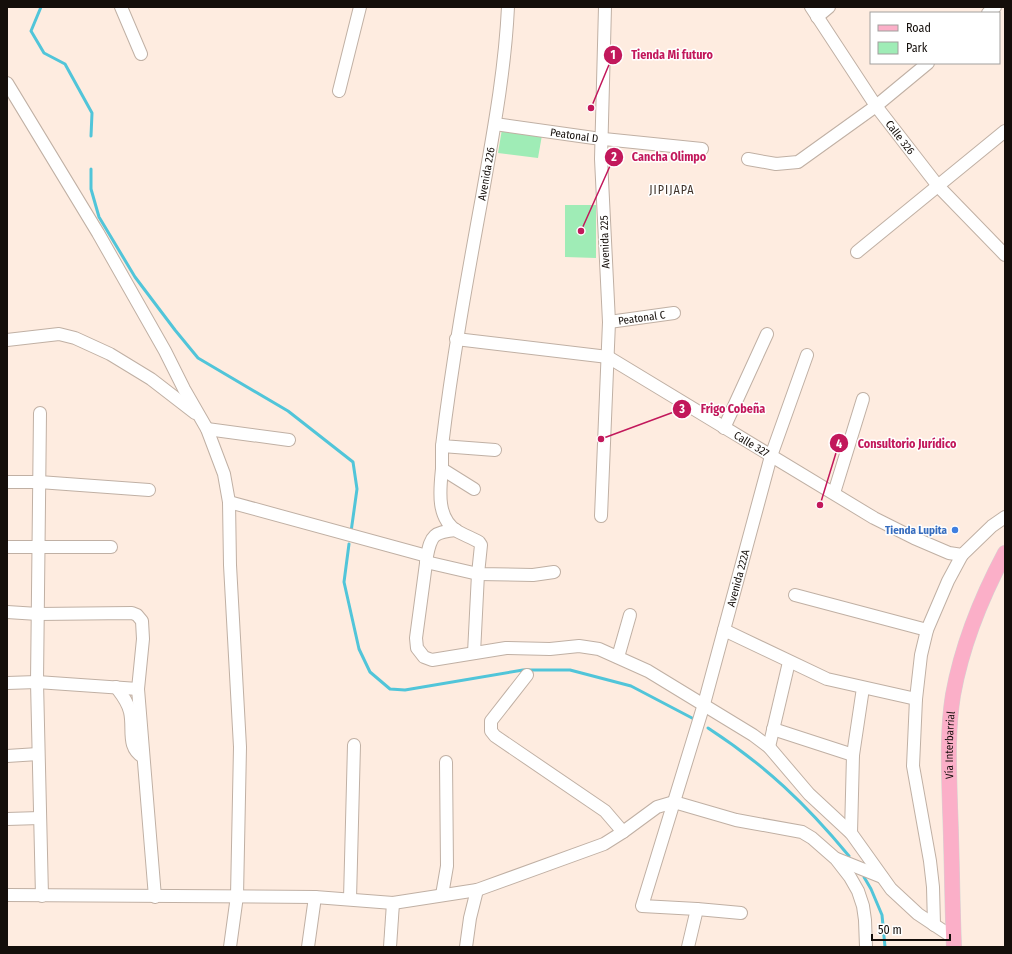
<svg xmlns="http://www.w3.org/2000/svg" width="1012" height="954" viewBox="0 0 1012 954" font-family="'Fira Sans Condensed',sans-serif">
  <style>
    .green { fill: #9fecb6 }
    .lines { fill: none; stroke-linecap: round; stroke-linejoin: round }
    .stream { stroke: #51c5d9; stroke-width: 3 }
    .minor-casing { stroke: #c0b0a4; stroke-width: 14 }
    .major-casing { stroke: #d5d4d3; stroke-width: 16 }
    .minor { stroke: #fff; stroke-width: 12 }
    .major { stroke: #fbafc8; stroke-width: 15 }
    .shop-dot { fill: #3f7fe0; stroke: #fff; stroke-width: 1.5 }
    .labels { text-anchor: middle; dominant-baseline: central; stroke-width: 3; stroke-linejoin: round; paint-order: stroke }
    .street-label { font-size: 11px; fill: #140e0a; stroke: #fff }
    .shop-label { font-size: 11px; font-weight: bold; fill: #366cbe; stroke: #fff; text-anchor: end }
    .neighbourhood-label { font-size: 12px; letter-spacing: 1px; fill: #40332a; stroke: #fff }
    .leader { fill: none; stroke: #c2185b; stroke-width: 1.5 }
    .callout-dot { fill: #c2185b; stroke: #fff; stroke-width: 1.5 }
    .mark-label { font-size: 12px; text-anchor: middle; font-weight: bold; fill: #fff }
    .callout-label { font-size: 12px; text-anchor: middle; font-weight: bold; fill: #c2185b; stroke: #fff; stroke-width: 3; stroke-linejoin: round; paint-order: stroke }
  </style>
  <rect width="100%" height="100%" fill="#feece0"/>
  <g class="green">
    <path d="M 502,129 L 542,135 L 538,158 L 498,153 Z"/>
    <path d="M 565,205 L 596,205 L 596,258 L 565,257 Z"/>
  </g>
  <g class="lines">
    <g class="stream">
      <path d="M 41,7 L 31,31 L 44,53 L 65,64 L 92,113 L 91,136"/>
      <path d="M 91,169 L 91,189 L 99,217 L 135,277 L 175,330 L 198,358 L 288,411 L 353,462 L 357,489 L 351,532"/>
      <path d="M 349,544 L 344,582 L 359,649 L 370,672 L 390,689 L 405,690 L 523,670 L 570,670 L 631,686 L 692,718"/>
      <path d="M 708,728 C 765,765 806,804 849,856"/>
      <path d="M 864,877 L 871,889 L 882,915 L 885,947"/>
    </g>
    <g class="minor-casing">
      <g id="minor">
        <path d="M 121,7 L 141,54"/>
        <path id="s1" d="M 811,7 L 876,106 L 938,186 L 1005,255"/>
        <path d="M 988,13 L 995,7"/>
        <path d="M 817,17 L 829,7"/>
        <path d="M 7,83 L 98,233 L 165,351 L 184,389 L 207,429 L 224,474 L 229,502 L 230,565 L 240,747 L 237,896 L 230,947"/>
        <path d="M 339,91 L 360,7"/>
        <path id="s2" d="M 495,124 L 594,138 L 702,149"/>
        <path d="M 748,159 L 776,164 L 798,162 L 876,106 L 928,63"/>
        <path d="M 857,252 L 1005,131"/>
        <path id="s3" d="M 609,322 L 674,313"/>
        <path id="s4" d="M 456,339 L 608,357 L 874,518 L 914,538 L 949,553 L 962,555 L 992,526 L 1005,517"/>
        <path d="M 7,340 L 59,334 L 75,338 L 110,354 L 151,379 L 195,413"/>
        <path d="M 40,413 L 37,682 L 42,896"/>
        <path d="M 724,428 L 767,334"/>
        <path d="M 207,429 L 289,440"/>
        <path d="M 442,446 L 442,469 L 474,489"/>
        <path id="s5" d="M 495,450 L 442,446 C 452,362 467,279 482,197 C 493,134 505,71 508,7"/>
        <path d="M 442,469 C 440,489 436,518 457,531 C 464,535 472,538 479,542 L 481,545 L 478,574 L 474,653"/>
        <path d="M 7,482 L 39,482 L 149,490"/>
        <path d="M 834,493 L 863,399"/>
        <path d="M 229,502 L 427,556 L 416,638 L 417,648 L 424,657 L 432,660 L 506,648 L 550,649 L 579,646 L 599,649 L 648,671 L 753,735 L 769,747 L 809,794 L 851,833 L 891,889 L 918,914 L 954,938"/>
        <path d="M 601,516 L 609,322 L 601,159 L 605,7"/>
        <path d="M 7,547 L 111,547"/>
        <path d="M 427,556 C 431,535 434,532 456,530"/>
        <path d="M 426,562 L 478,574 L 533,575 L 554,572"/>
        <path d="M 795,595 L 927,630"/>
        <path d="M 7,612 L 38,614 L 132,613 L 137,615 L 142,621 L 143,639 L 138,689 L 155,897"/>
        <path d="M 724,630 L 827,679 L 916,699"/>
        <path d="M 618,657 L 630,615"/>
        <path d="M 527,675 L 491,721 L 491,731 L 495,736 L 605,811 L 623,832"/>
        <path d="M 7,683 L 37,682 L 138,689"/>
        <path d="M 116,687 C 122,695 128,702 130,712 C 134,729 126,747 143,757"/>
        <path d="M 773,729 L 853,755"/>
        <path d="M 769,747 L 789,662"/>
        <path d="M 7,756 L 38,754"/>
        <path d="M 7,819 L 40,818"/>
        <path d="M 851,833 L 853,755 L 863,688"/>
        <path d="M 837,859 L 882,877"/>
        <path d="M 7,895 L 315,897 L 393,903 L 477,890 L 604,844 L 623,832 L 657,807 L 674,802 L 736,820 L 802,832 L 812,838 L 836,859 L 850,877 L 858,891 L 863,906 L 865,920 L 866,947"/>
        <path d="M 442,895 L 447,866 L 446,762"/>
        <path d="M 350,899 L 354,745"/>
        <path id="s6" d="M 741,913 L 697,909 L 642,906 L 704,704 L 771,456 L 807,355"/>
        <path d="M 934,925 L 933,887 L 930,861 L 913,766 L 916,699 L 921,655 L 927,630 L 948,581 L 962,555"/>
        <path d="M 308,947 L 315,897"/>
        <path d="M 390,947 L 393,903"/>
        <path d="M 466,947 L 470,918 L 477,890"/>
        <path d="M 688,947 L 697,909"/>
      </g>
    </g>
    <g class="major-casing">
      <g id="major">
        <path id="s7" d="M 954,947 C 952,900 952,854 950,807 C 949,770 947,732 953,695 C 962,645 981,598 1005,553"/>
      </g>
    </g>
    <use href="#minor" class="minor"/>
    <use href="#major" class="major"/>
  </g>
  <circle class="shop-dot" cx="955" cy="530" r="4"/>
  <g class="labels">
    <g class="street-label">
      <text stroke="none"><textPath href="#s2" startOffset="80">Peatonal D</textPath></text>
      <text stroke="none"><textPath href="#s1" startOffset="158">Calle 326</textPath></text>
      <text stroke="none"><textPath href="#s5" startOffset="329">Avenida 226</textPath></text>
      <text transform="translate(605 242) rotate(-92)">Avenida 225</text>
      <text stroke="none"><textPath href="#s3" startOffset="33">Peatonal C</textPath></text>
      <text stroke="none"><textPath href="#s4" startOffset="321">Calle 327</textPath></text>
      <text stroke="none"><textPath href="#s6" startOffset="441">Avenida 222A</textPath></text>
      <text stroke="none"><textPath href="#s7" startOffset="202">Vía Interbarrial</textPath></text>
    </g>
    <g class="shop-label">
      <text x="947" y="530">Tienda Lupita</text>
    </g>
    <g class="neighbourhood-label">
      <text x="672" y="190">JIPIJAPA</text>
    </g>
  </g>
  <path class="leader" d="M591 108L613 55M581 231L614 157M601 439L682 409M820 505L839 443"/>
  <g class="callout-dot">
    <circle cx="591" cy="108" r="4"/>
    <circle cx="581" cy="231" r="4"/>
    <circle cx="601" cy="439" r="4"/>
    <circle cx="820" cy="505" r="4"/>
    <circle cx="613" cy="55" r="10"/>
    <circle cx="614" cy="157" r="10"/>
    <circle cx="682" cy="409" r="10"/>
    <circle cx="839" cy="443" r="10"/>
  </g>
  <g class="mark-label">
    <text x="613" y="59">1</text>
    <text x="614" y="161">2</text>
    <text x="682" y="413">3</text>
    <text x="839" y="448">4</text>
  </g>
  <g class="callout-label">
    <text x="672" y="59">Tienda Mi futuro</text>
    <text x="669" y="161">Cancha Olimpo</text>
    <text x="733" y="413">Frigo Cobeña</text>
    <text x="907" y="448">Consultorio Jurídico</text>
  </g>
  <rect width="1012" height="954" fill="none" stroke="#140e0a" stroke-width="16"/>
  <rect x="870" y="12" width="130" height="52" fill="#ffffff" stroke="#a19f9d"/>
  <rect x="878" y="25" width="20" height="6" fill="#fbafc8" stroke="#a19f9d"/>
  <text x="906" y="32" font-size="12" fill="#140e0a">Road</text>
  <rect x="878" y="42" width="20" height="12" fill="#9fecb6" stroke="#a19f9d"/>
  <text x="906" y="52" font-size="12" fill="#140e0a">Park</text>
  <path d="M872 934v6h78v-6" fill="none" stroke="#140e0a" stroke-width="2"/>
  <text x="878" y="934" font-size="12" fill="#140e0a" stroke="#ffffff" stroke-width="3" paint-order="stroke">50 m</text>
</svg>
